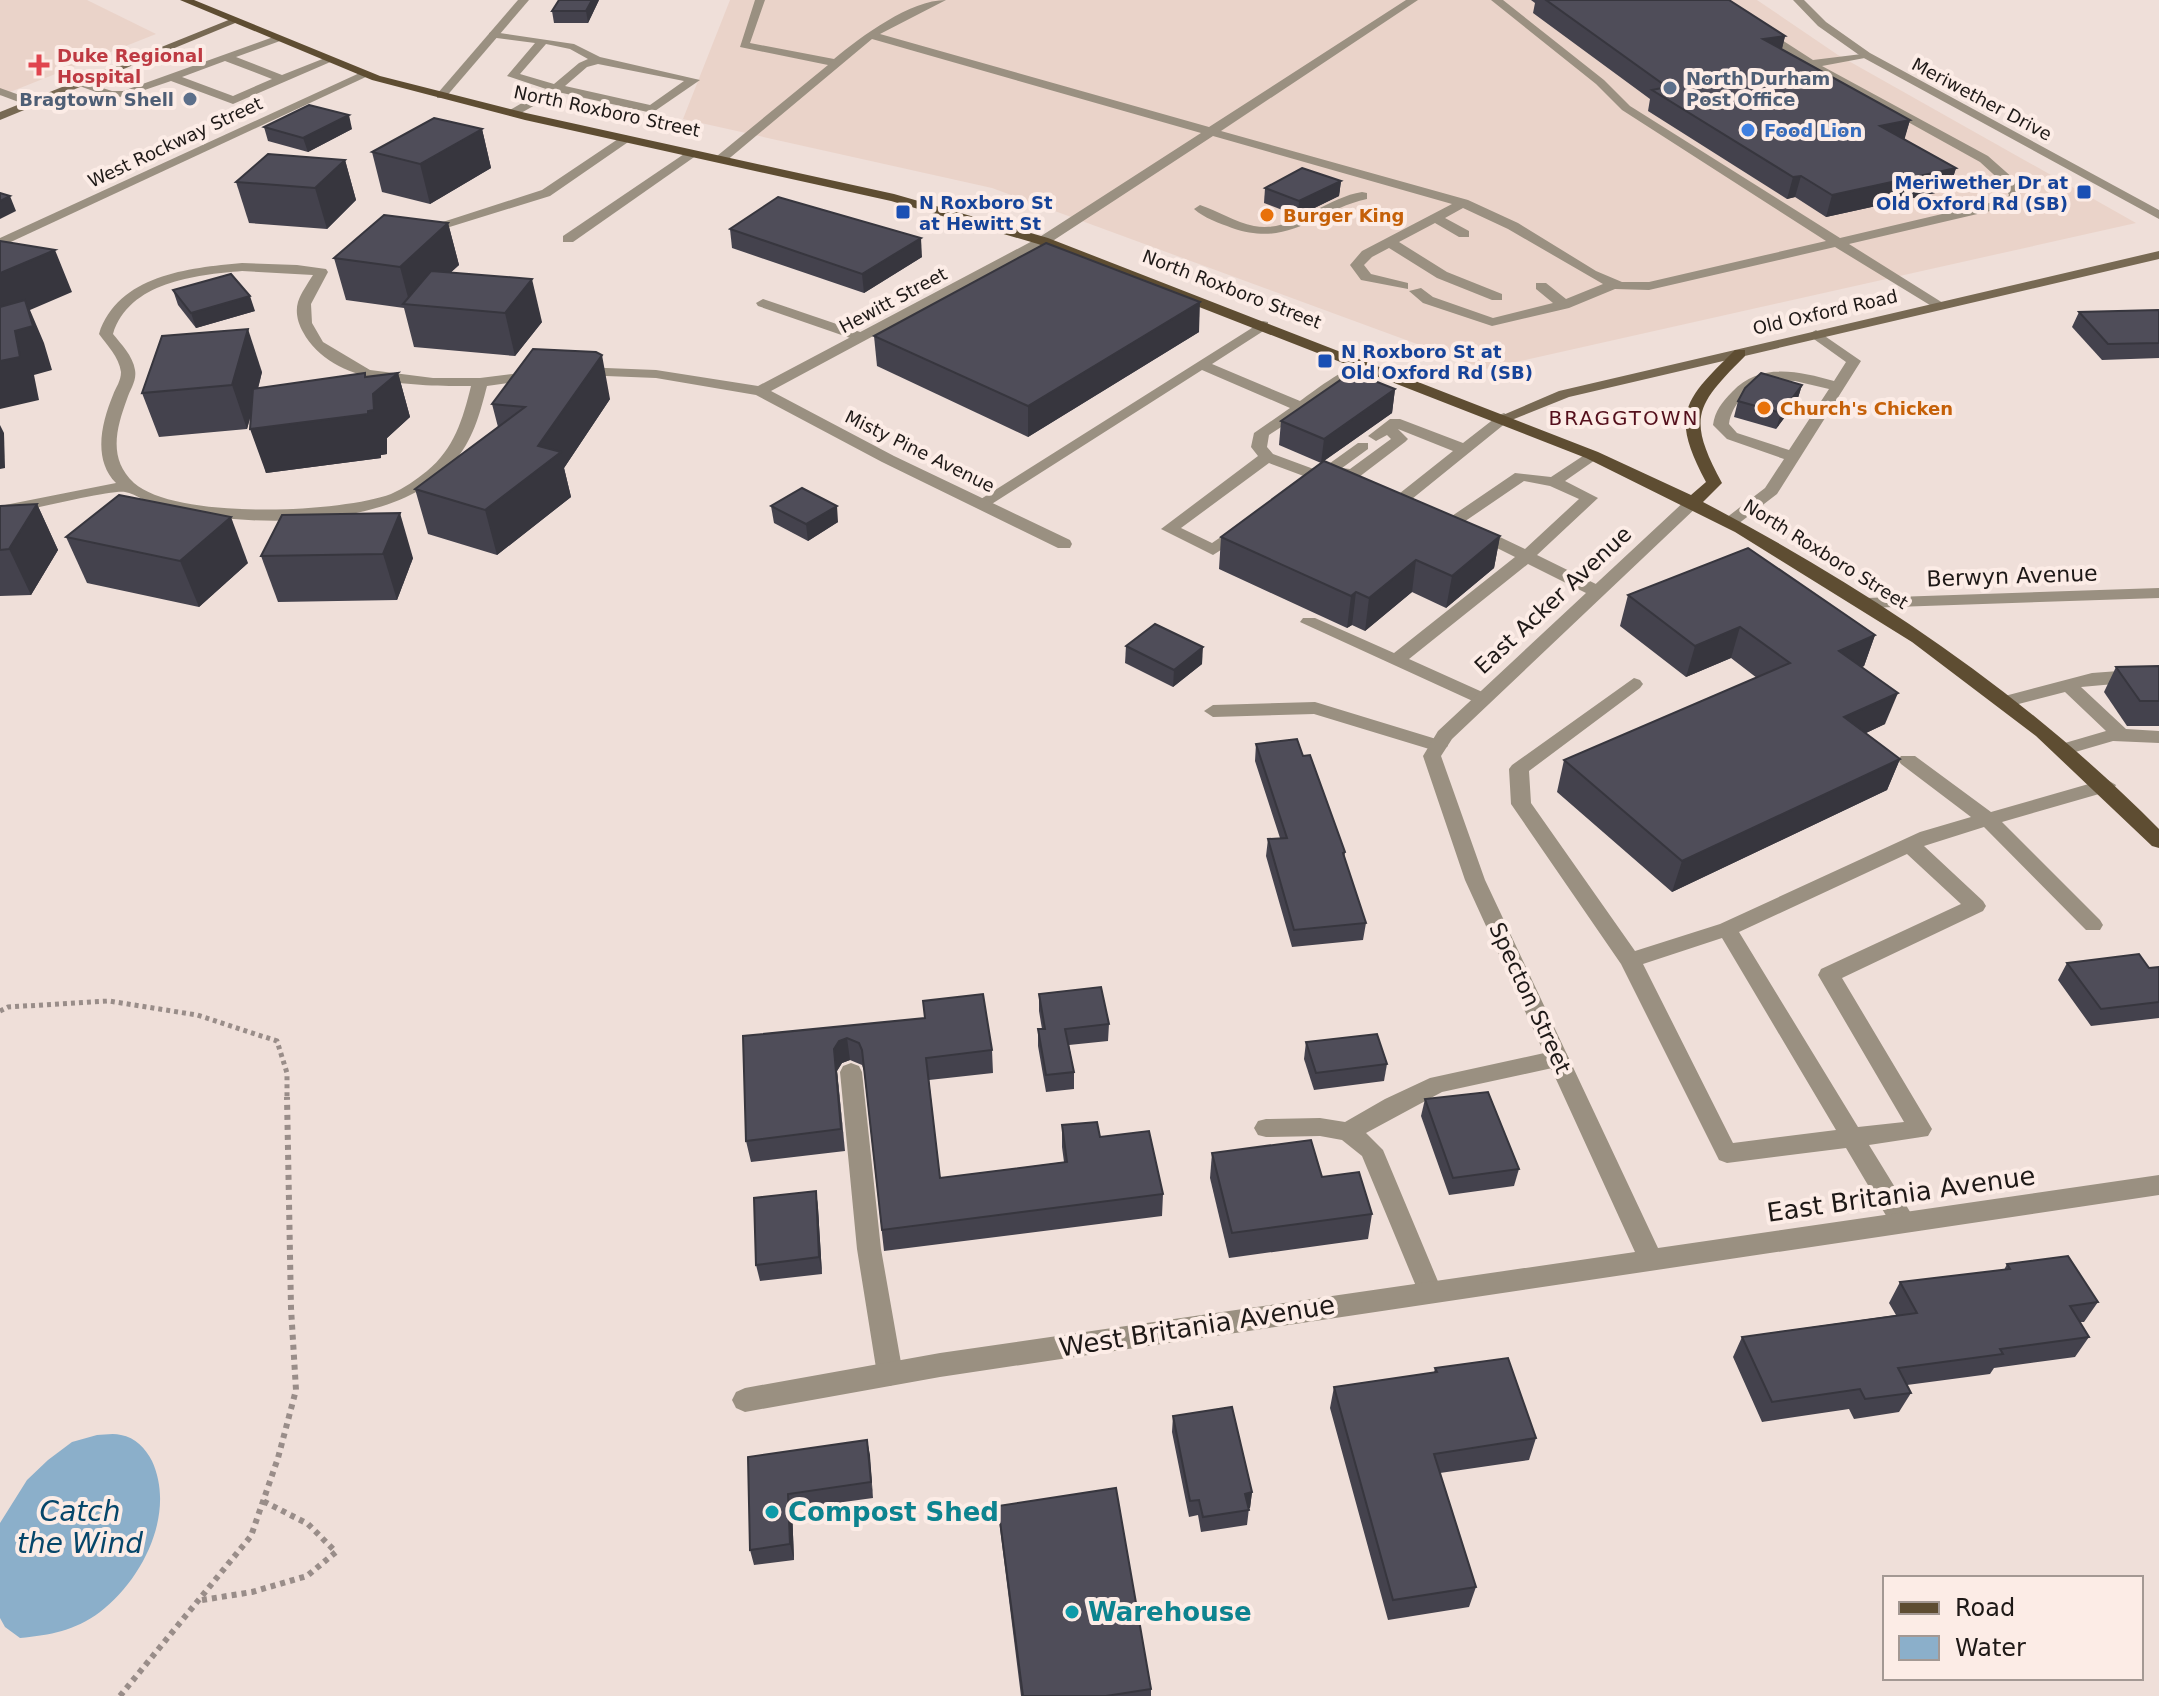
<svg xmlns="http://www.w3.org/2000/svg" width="2159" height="1696" viewBox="0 0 2159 1696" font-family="'DejaVu Sans',sans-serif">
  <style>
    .built { fill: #ead3c9 }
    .water { fill: #8bafca }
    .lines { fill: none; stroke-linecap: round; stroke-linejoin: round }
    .path-far1 { stroke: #998d89; stroke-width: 5; stroke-dasharray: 4 4; stroke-linecap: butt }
    .path { stroke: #998d89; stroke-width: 6; stroke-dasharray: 5 5; stroke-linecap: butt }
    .lane { fill: #9a9081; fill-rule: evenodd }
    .street { fill: #9a9081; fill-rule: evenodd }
    .secondary { fill: #776953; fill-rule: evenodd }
    .primary { fill: #5e4d32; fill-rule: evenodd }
    .wall { fill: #44424d }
    .shaded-wall { fill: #37363e }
    .building { fill: #4f4d59; stroke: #37363e; stroke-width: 2 }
    .health-dot { fill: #e0444e; stroke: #fcece6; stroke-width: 3 }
    .service-dot { fill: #5c6f8a; stroke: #fcece6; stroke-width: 3 }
    .shop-dot { fill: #3f7fe0; stroke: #fcece6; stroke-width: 3 }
    .transit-dot { fill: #1a4fb4; stroke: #fcece6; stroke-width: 3 }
    .food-dot { fill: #e8710a; stroke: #fcece6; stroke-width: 3 }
    .culture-dot { fill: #0f9aa8; stroke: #fcece6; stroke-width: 3 }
    .labels { text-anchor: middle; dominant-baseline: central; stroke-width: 8; stroke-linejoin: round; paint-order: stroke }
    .far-health-label { font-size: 18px; font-weight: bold; fill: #be3a42; stroke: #fcece6; text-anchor: start }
    .far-service-label { font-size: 18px; font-weight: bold; fill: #4e5e75; stroke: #fcece6; text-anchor: start }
    .far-street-label { font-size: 18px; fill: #1e1917; stroke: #fcece6 }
    .far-shop-label { font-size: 18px; font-weight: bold; fill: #366cbe; stroke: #fcece6; text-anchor: start }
    .far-transit-label { font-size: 18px; font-weight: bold; fill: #164399; stroke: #fcece6; text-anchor: start }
    .far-food-label { font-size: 18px; font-weight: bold; fill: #c56008; stroke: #fcece6; text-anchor: start }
    .far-neighbourhood-label { font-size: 20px; letter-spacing: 2px; fill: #540f1c; stroke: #fcece6 }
    .street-label { font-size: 22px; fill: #1e1917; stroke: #fcece6 }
    .near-street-label { font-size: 26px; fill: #1e1917; stroke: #fcece6 }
    .near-culture-label { font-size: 26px; font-weight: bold; fill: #0d838f; stroke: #fcece6; text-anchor: start }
    .near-water-label { font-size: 28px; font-style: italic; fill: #05466a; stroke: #fcece6 }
  </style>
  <rect width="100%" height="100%" fill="#efdfd9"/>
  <g class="built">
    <path d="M 0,0 L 87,0 L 156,34 L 0,96 Z"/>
    <path d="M 730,0 L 1757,0 L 1838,55 L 2136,223 L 1485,369 L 992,188 L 683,119 Z"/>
  </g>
  <path class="water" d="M 97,1435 C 104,1435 113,1433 121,1435 C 135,1437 146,1449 152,1461 C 176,1513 143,1579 100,1612 C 74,1631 51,1635 20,1638 L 5,1627 L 0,1618 L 0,1523 L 27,1480 L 48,1460 L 72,1442 Z"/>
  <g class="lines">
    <path class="path-far1" d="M 0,1011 L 8,1007 L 109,1001 L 197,1015 L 277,1041 L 287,1073 L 287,1099"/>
    <g class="path">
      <path d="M 202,1600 L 252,1592 L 307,1576 L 336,1552 L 308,1524 L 263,1501"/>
      <path d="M 120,1696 L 251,1536 L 278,1458 L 296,1390 L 291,1308 L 287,1097"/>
    </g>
    <g class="lane">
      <path d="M 755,0 L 765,0 L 750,43 L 834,59 C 862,36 910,0 946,0 L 880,34 L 1209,127 L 1406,0 L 1418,0 L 1221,131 L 1468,200 L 1518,223 L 1596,271 L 1622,282 L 1649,282 L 1826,241 L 1622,110 L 1596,84 L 1491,0 L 1503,0 L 1604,80 L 1630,106 L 1840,238 L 2006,199 L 2009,195 L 2004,184 L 1980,162 L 1807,66 L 1708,0 L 1720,0 L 1813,60 L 1870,53 L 1870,57 L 1822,66 L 1988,156 L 2014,179 L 2021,195 L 2016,205 L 1849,244 L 1943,303 L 1945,306 L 1938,310 L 1835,247 L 1649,290 L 1615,289 L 1569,308 L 1492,326 L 1423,303 L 1409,291 L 1421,288 L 1433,297 L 1493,318 L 1553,303 L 1536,289 L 1536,283 L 1546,283 L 1566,299 L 1603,284 L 1508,229 L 1463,208 L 1445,218 L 1469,231 L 1469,237 L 1459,237 L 1435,223 L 1399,242 L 1447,272 L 1502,294 L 1502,300 L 1492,300 L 1437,278 L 1389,248 L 1372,257 L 1364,265 L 1371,274 L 1408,283 L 1408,289 L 1361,280 L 1350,265 L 1362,251 L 1452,204 L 1213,136 L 1048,244 L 1038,244 L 1038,238 L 1201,133 L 872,39 L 725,162 L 717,162 L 717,156 L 828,65 L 740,47 Z"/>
      <path d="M 493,32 L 574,44 L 600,57 L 700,80 L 652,113 L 558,92 L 514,117 L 508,113 L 510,110 L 546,89 L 507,76 L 535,43 L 489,37 L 489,33 ZM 546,44 L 570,49 L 588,59 L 579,63 L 554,84 L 520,74 ZM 598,64 L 684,81 L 650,105 L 565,86 L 587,67 Z"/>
      <path d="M 276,36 L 281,39 L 280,41 L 236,57 L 282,75 L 325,58 L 335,60 L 233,104 L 171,81 L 124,97 L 107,96 L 74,84 L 80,81 L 112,91 L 123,91 ZM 225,61 L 272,79 L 233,96 L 182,77 Z"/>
      <path d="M 0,88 L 36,101 L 38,103 L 32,107 L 0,95 Z"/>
      <path d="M 624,135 L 634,138 L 550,196 L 427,234 L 415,231 L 542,190 Z"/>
      <path d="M 690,150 L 700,153 L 573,242 L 563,242 L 563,236 Z"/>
      <path d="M 1362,192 L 1367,193 L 1367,199 C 1314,211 1291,248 1232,228 C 1219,223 1204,218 1194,209 L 1200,205 C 1218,211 1235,222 1254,226 C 1294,233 1324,198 1362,192 Z"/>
      <path d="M 763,299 L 866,334 L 868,337 L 861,341 L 856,340 L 758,306 L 756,303 Z"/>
      <path d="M 1263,321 L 1268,322 L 1268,328 L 1212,364 L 1300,401 C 1317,389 1353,360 1374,363 L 1376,366 L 1269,435 L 1267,447 L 1273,454 L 1319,471 L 1358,443 L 1368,443 L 1368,449 L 1342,468 L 1350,469 L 1391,439 L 1387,435 L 1376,441 L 1368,436 L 1390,419 L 1400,419 L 1463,443 L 1499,415 L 1504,413 L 1512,418 L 1407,503 L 1401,505 L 1393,500 L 1395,497 L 1453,451 L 1398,429 L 1408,439 L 1405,442 L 1359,477 L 1337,478 L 1340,481 L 1332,486 L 1322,483 L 1307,485 L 1305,482 L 1309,478 L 1269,463 L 1181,528 L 1212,543 L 1237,526 L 1249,526 L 1251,529 L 1249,532 L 1213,555 L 1161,529 L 1258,456 L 1251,447 L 1254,433 L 1290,408 L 1202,370 L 987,507 L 975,507 L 973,504 Z"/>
      <path d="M 1816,330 L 1861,361 L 1777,494 L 1738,524 L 1726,524 L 1726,518 L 1765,488 L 1784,459 L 1727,439 L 1713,425 C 1715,411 1722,402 1732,392 C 1760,362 1798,371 1834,381 L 1846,362 L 1811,337 L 1809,334 ZM 1770,380 L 1795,381 L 1829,389 L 1789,450 L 1737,433 L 1729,424 C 1732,403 1750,386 1770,380 Z"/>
      <path d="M 1592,450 L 1600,455 L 1598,458 L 1565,481 L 1598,498 L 1537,555 L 1602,587 L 1605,591 L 1602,595 L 1590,595 L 1528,564 L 1409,659 L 1489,695 L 1492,699 L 1489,703 L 1477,703 L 1300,622 L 1303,618 L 1315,618 L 1394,653 L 1515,557 L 1469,534 L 1467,531 L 1469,528 L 1481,528 L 1525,549 L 1579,499 L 1550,486 L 1524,481 L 1461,524 L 1449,524 L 1449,518 L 1515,473 L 1551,477 Z"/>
      <path d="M 2159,668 L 2159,680 L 2081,687 L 2126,729 L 2159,731 L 2159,743 L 2113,741 L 2065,755 L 2058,753 L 2056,749 L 2058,745 L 2106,731 L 2065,692 L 2007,707 L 1998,701 L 2001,697 L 2092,673 Z"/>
      <path d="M 1634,678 L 1640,680 L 1643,684 L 1640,688 L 1529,771 L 1531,803 L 1635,951 L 1720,924 L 1920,832 L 1971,817 L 1901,764 L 1898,760 L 1901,756 L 1915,756 L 1991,812 L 2106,779 L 2116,785 L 2113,790 L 2002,822 L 2100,920 L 2103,925 L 2100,930 L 2086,930 L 1984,827 L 1924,846 L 1983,901 L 1986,906 L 1983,911 L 1842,978 L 1932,1129 L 1928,1136 L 1869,1145 L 1912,1215 L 1915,1222 L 1912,1229 L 1903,1232 L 1894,1229 L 1846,1148 L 1727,1163 L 1719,1160 L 1621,964 L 1511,804 L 1509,769 L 1512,765 ZM 1907,854 L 1961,904 L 1821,969 L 1818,975 L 1904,1122 L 1858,1127 L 1739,932 ZM 1722,938 L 1836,1130 L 1733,1143 L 1643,964 Z"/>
      <path d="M 1315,702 L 1446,742 L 1448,746 L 1439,752 L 1314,714 L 1213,717 L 1204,711 L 1213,705 Z"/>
      <path d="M 1558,1050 L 1566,1053 L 1569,1059 L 1566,1065 L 1442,1092 L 1366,1133 L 1383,1150 L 1442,1291 L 1439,1299 L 1430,1302 L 1421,1299 L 1418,1291 L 1362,1156 L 1342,1140 L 1320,1136 L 1266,1137 L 1258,1135 L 1254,1128 L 1258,1121 L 1266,1119 L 1320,1118 L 1345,1122 L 1385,1099 L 1430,1078 Z"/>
      <path d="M 851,1063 L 859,1066 L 862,1072 L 881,1249 L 903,1374 L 899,1382 L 890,1386 L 881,1382 L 877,1374 L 857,1249 L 840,1072 L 843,1066 Z"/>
    </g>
    <g class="street">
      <path d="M 518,0 L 529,0 L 445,98 L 437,98 L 437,94 Z"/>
      <path d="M 1793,0 L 1804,0 L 1826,22 L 1870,53 L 2159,210 L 2159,219 L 1862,57 L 1818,26 Z"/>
      <path d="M 364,71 L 370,74 L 368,76 L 0,247 L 0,238 Z"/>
      <path d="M 1038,238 L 1050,241 L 771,391 L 894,456 L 1070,540 L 1072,544 L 1070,548 L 1058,548 L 882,462 L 756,395 L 656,378 L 581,375 L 574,371 L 581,367 L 656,370 L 758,386 Z"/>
      <path d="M 242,263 L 297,265 L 326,269 L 328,272 L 311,304 L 312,323 L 323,342 L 370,370 L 433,378 L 480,378 L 537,371 L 544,375 L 537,379 L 487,386 C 480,413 473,441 453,463 C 400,525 275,527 200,515 C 187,513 172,510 159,506 C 147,503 136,494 125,492 C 113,489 20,512 0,516 L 0,506 L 116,483 C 93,460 101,424 113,395 C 116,387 121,381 121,372 C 119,357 107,345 99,334 C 118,275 188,268 242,263 ZM 242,271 L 313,275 C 308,283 301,293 298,302 C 295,312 298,323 303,332 C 332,386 417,386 471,386 C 463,419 454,449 427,471 C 416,480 404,488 391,494 C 340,513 176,520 134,483 C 108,459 116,429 127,399 C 130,389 137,381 135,370 C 133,356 121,344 113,334 C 129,282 195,275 242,271 Z"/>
      <path d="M 1694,496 L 1702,501 L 1700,504 L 1452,739 L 1441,756 L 1485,880 L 1658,1248 L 2159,1175 L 2159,1195 L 940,1377 L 745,1412 L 736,1408 L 732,1400 L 736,1392 L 745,1388 L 940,1353 L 1635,1252 L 1465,880 L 1423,756 L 1438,731 L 1688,498 Z"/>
      <path d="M 2159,588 L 2159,598 L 1866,608 L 1857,603 L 1866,598 Z"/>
    </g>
    <g class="secondary">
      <path d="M 231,19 L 240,21 L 0,120 L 0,112 Z"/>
      <path d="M 2159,251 L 2159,259 L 1569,397 L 1504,423 L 1496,418 L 1559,391 Z"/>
    </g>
    <path class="primary" d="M 180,0 L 194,0 L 380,76 L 526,113 L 894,194 L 1048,238 L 1598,452 L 1691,495 L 1706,482 C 1670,414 1683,401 1735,350 L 1745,350 L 1745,356 C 1695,406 1687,418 1722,483 L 1703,502 C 1869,589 2027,695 2159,829 L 2159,848 L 2152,846 L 2036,736 L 1912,642 L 1735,532 L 1586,458 L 1038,244 L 891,201 L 525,120 L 372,80 Z"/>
  </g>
  <g class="wall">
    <path d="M 599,0 L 588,23 L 554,23 L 552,11 Z"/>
    <path d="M 1531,0 L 1729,0 L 1785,36 L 1782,49 L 1910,120 L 1904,139 L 1956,168 L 1949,190 L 1826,217 L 1795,197 L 1787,199 L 1648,111 L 1650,99 L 1533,13 L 1535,3 Z"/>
    <path d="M 264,127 L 352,129 L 308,152 L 268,141 Z"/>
    <path d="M 482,129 L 491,168 L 430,204 L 382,192 L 372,152 Z"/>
    <path d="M 345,160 L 356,200 L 327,229 L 249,223 L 236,182 Z"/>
    <path d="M 1341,181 L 1339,196 L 1298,216 L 1264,203 L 1265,188 Z"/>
    <path d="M 448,223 L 459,265 L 450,273 L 542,322 L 515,356 L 414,347 L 404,308 L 346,300 L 334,258 Z"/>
    <path d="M 730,229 L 922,257 L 864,293 L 732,248 Z"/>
    <path d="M 173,290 L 255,311 L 196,328 L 178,305 Z"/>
    <path d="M 2159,310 L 2159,358 L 2102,360 L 2072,327 L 2079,312 Z"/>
    <path d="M 1199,332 L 1028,437 L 877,366 L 874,336 Z"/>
    <path d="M 262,372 L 258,389 L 365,373 L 366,377 L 398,373 L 410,417 L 387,438 L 387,454 L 381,455 L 381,458 L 266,473 L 251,415 L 247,429 L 159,437 L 142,393 Z"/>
    <path d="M 1802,385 L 1797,401 L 1776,429 L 1734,417 L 1738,401 Z"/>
    <path d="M 1395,389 L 1392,413 L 1321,463 L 1279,445 L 1281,421 Z"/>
    <path d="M 610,399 L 564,468 L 571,497 L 497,555 L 428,534 L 415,489 L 498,427 L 492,404 Z"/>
    <path d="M 37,504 L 58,550 L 31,595 L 0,596 L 0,506 Z"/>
    <path d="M 771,506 L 838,522 L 808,541 L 774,523 Z"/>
    <path d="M 282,515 L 413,558 L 397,600 L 278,602 L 261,556 Z"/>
    <path d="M 1500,536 L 1494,568 L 1446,608 L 1412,592 L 1365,631 L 1352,625 L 1347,628 L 1219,569 L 1221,537 Z"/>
    <path d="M 66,537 L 248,563 L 199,607 L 87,583 Z"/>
    <path d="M 1628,595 L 1875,635 L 1864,666 L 1862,667 L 1885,724 L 1866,733 L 1900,759 L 1887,790 L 1672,892 L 1557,792 L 1564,760 L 1757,678 L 1731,658 L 1686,677 L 1620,626 Z"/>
    <path d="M 1126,646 L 1202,664 L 1173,687 L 1125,663 Z"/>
    <path d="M 2159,666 L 2159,726 L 2127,726 L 2104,692 L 2116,667 Z"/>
    <path d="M 1256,744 L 1303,756 L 1345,852 L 1344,858 L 1366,923 L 1363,940 L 1292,947 L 1266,856 L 1268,839 L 1280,838 L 1255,761 Z"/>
    <path d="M 2067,963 L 2149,968 L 2159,967 L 2159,1018 L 2091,1026 L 2058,980 Z"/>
    <path d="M 1039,994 L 1109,1024 L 1108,1041 L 1069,1045 L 1074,1072 L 1074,1089 L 1046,1092 L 1038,1046 L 1038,1029 L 1042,1029 L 1039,1011 Z"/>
    <path d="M 924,1018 L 992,1050 L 993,1073 L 929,1080 L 940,1178 L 1064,1162 L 1062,1147 L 1062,1125 L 1100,1137 L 1163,1194 L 1162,1216 L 884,1251 L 864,1071 L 862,1065 L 850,1060 L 842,1063 L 837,1071 L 845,1151 L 751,1162 L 746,1141 L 743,1036 Z"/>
    <path d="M 1306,1042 L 1387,1064 L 1384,1081 L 1314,1090 L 1304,1059 Z"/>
    <path d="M 1425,1099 L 1519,1169 L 1514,1186 L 1449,1195 L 1421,1116 Z"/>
    <path d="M 1212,1153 L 1322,1177 L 1372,1214 L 1368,1239 L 1229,1258 L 1210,1178 Z"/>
    <path d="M 816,1191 L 818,1208 L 822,1274 L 760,1281 L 756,1265 Z"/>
    <path d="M 2007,1264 L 2098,1302 L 2084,1322 L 2080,1322 L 2089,1337 L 2075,1357 L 1994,1368 L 1990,1374 L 1907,1385 L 1911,1393 L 1899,1412 L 1854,1419 L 1849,1409 L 1762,1422 L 1733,1357 L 1742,1337 L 1896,1315 L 1889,1303 L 1900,1282 L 2004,1270 Z"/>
    <path d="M 1435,1368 L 1536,1438 L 1529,1460 L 1440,1473 L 1476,1587 L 1469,1607 L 1388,1620 L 1330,1408 L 1334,1387 L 1434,1373 Z"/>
    <path d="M 1173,1416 L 1252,1492 L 1250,1508 L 1249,1508 L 1247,1525 L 1201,1532 L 1198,1515 L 1189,1517 L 1172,1432 Z"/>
    <path d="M 867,1440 L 873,1498 L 792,1509 L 794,1560 L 754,1565 L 750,1550 L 748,1457 Z"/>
    <path d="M 998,1506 L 1151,1689 L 1151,1696 L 1021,1696 L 1000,1528 Z"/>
  </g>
  <g class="shaded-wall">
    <path d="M 592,0 L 599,0 L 588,23 L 586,11 Z"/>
    <path d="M 1785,36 L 1780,56 L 1763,39 Z"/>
    <path d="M 349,115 L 352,129 L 308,152 L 303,138 Z"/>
    <path d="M 1910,120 L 1904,141 L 1880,126 Z"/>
    <path d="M 482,129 L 491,168 L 430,204 L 420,164 Z"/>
    <path d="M 345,160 L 356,200 L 327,229 L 315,188 Z"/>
    <path d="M 1956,168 L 1949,190 L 1826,217 L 1832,195 Z"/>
    <path d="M 1801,176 L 1795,197 L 1787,199 L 1793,177 Z"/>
    <path d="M 1341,181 L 1339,196 L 1298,216 L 1299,201 Z"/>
    <path d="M 10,196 L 16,211 L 0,219 L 0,201 Z"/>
    <path d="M 448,223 L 459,265 L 415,305 L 410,305 L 400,267 Z"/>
    <path d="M 921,238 L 922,257 L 864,293 L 862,274 Z"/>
    <path d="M 55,250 L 72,292 L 30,310 L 44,343 L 52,370 L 34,375 L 39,400 L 0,409 L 0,273 Z"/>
    <path d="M 532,279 L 542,322 L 515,356 L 505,313 Z"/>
    <path d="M 250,296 L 255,311 L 196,328 L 191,313 Z"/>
    <path d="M 1200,302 L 1199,332 L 1028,437 L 1028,406 Z"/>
    <path d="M 248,329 L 262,372 L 247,429 L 232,385 Z"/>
    <path d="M 602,355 L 610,399 L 564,468 L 571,497 L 497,555 L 485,510 L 538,446 Z"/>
    <path d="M 365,373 L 374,404 L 373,394 L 398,373 L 410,417 L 387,438 L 387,454 L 381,455 L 381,458 L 266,473 L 250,429 L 368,411 Z"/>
    <path d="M 1802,385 L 1797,401 L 1776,429 L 1781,413 Z"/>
    <path d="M 1395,389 L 1392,413 L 1321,463 L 1324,439 Z"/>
    <path d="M 0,425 L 4,433 L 5,468 L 0,469 Z"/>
    <path d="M 37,504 L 58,550 L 31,595 L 9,549 Z"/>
    <path d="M 837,506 L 838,522 L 808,541 L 806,524 Z"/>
    <path d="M 400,513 L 413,558 L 397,600 L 383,554 Z"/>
    <path d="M 231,517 L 248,563 L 199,607 L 180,561 Z"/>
    <path d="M 1500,536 L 1494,568 L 1446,608 L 1452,576 Z"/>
    <path d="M 1416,560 L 1412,592 L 1365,631 L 1369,598 Z"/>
    <path d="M 1356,592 L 1352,625 L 1347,628 L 1351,596 Z"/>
    <path d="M 1740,627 L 1731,658 L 1686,677 L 1695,646 Z"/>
    <path d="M 1875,635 L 1864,666 L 1827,682 L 1839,651 Z"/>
    <path d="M 1203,647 L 1202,664 L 1173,687 L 1174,670 Z"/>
    <path d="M 1898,693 L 1885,724 L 1832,749 L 1844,717 Z"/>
    <path d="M 1900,759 L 1887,790 L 1672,892 L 1682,861 Z"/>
    <path d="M 847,1038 L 850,1060 L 842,1063 L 837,1071 L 845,1151 L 834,1049 L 839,1041 Z"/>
    <path d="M 816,1191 L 818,1208 L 822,1274 L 819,1257 Z"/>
    <path d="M 867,1440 L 870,1455 L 873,1498 L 871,1482 Z"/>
    <path d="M 1252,1492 L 1250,1508 L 1243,1509 L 1245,1494 Z"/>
    <path d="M 788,1494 L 792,1509 L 794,1560 L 790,1544 Z"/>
  </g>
  <g class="building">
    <path d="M 559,0 L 592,0 L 586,11 L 552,11 Z"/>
    <path d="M 1546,0 L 1729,0 L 1785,36 L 1763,39 L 1910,120 L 1880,126 L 1956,168 L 1832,195 L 1801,176 L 1793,177 L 1652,90 L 1667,87 Z"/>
    <path d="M 309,105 L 349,115 L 303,138 L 264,127 Z"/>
    <path d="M 434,118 L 482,129 L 420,164 L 372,152 Z"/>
    <path d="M 268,154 L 345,160 L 315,188 L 236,182 Z"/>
    <path d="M 1302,168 L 1341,181 L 1299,201 L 1265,188 Z"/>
    <path d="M 0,193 L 10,196 L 0,201 Z"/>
    <path d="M 778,197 L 921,238 L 862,274 L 730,229 Z"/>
    <path d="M 384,215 L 448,223 L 400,267 L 334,258 Z"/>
    <path d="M 0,241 L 55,250 L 0,273 Z"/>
    <path d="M 1046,243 L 1200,302 L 1028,406 L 874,336 Z"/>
    <path d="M 431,271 L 532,279 L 505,313 L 403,304 Z"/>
    <path d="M 231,274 L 250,296 L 191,313 L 173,290 Z"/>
    <path d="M 25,300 L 33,326 L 15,331 L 20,357 L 0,361 L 0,307 Z"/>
    <path d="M 2159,310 L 2159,343 L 2108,344 L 2079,312 Z"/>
    <path d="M 248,329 L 232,385 L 142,393 L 162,336 Z"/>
    <path d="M 533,349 L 596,352 L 602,355 L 538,446 L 561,452 L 485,510 L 415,489 L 525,407 L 492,404 Z"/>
    <path d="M 1352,372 L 1395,389 L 1324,439 L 1281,421 Z"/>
    <path d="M 365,373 L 365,377 L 398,373 L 373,394 L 374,410 L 368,411 L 368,414 L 250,429 L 253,389 Z"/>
    <path d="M 1761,373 L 1802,385 L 1781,413 L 1738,401 L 1745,388 Z"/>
    <path d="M 1324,461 L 1500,536 L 1452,576 L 1416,560 L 1369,598 L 1356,592 L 1351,596 L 1221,537 Z"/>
    <path d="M 802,488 L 837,506 L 806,524 L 771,506 Z"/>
    <path d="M 119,495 L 231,517 L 180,561 L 66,537 Z"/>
    <path d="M 37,504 L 9,549 L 0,550 L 0,506 Z"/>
    <path d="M 400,513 L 383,554 L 261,556 L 282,515 Z"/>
    <path d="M 1748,548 L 1875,635 L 1839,651 L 1898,693 L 1844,717 L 1900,759 L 1682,861 L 1564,760 L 1790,663 L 1740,627 L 1695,646 L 1628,595 Z"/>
    <path d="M 1155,624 L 1203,647 L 1174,670 L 1126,646 Z"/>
    <path d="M 2159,666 L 2159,701 L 2140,701 L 2116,667 Z"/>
    <path d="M 1297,739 L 1303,756 L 1310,755 L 1345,852 L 1343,853 L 1366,923 L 1294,930 L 1268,839 L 1287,838 L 1256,744 Z"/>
    <path d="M 2139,954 L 2149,968 L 2159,967 L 2159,1002 L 2101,1009 L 2067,963 Z"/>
    <path d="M 1101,987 L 1109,1024 L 1065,1029 L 1074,1072 L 1046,1075 L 1038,1029 L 1045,1029 L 1039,994 Z"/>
    <path d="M 983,994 L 992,1050 L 926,1058 L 940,1178 L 1067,1162 L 1062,1125 L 1097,1122 L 1100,1137 L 1149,1131 L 1163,1194 L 882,1230 L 862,1050 L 859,1043 L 847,1038 L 839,1041 L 834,1049 L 841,1129 L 746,1141 L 743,1036 L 925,1018 L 923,1001 Z"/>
    <path d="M 1377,1034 L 1387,1064 L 1316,1073 L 1306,1042 Z"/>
    <path d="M 1488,1092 L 1519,1169 L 1453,1178 L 1425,1099 Z"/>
    <path d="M 1311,1140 L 1322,1177 L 1359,1172 L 1372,1214 L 1232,1233 L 1212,1153 Z"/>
    <path d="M 816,1191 L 819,1257 L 756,1265 L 754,1198 Z"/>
    <path d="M 2068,1256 L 2098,1302 L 2070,1306 L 2089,1337 L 2000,1349 L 2003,1354 L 1898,1368 L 1911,1393 L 1865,1399 L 1860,1389 L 1772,1402 L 1742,1337 L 1917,1313 L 1900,1282 L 2010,1269 L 2007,1264 Z"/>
    <path d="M 1508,1358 L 1536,1438 L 1434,1454 L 1476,1587 L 1393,1600 L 1334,1387 L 1437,1372 L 1435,1368 Z"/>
    <path d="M 1232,1407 L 1252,1492 L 1245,1494 L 1249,1510 L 1203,1517 L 1199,1500 L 1190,1501 L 1173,1416 Z"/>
    <path d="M 867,1440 L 871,1482 L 788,1494 L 790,1544 L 750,1550 L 748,1457 Z"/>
    <path d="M 1116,1488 L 1151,1689 L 1106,1696 L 1023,1696 L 998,1506 Z"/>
  </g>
  <path class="health-dot" d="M35 53h8v8h8v8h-8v8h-8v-8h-8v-8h8z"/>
  <g class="service-dot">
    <circle cx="1670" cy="88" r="8"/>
    <circle cx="190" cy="99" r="8"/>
  </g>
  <circle class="shop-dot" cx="1748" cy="130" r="8"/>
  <g class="transit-dot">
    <rect x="2076" y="184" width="16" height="16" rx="4"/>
    <rect x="895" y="204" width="16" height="16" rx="4"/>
    <rect x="1317" y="353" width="16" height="16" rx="4"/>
  </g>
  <g class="food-dot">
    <circle cx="1267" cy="215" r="8"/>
    <circle cx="1764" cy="408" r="8"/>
  </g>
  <g class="culture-dot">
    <circle cx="772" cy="1512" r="8"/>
    <circle cx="1072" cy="1612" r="8"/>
  </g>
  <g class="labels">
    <g class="far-health-label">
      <text x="57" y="55">Duke Regional<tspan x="57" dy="21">Hospital</tspan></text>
    </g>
    <g class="far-service-label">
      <text x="1686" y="78">North Durham<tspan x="1686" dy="21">Post Office</tspan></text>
      <text x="174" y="99" text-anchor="end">Bragtown Shell</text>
    </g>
    <g class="far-street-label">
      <text transform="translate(1982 99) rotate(28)">Meriwether Drive</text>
      <text transform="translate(607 111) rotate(12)">North Roxboro Street</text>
      <text transform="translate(175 142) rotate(-25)">West Rockway Street</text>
      <text transform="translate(1232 289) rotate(21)">North Roxboro Street</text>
      <text transform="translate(893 300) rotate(-28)">Hewitt Street</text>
      <text transform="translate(1825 312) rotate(-13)">Old Oxford Road</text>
      <text transform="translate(920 451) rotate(26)">Misty Pine Avenue</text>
      <text transform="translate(1826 554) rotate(32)">North Roxboro Street</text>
    </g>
    <g class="far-shop-label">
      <text x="1764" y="130">Food Lion</text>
    </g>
    <g class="far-transit-label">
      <text x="2068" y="182" text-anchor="end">Meriwether Dr at<tspan x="2068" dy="21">Old Oxford Rd (SB)</tspan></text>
      <text x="919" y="202">N Roxboro St<tspan x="919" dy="21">at Hewitt St</tspan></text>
      <text x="1341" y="351">N Roxboro St at<tspan x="1341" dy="21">Old Oxford Rd (SB)</tspan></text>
    </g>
    <g class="far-food-label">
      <text x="1283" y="215">Burger King</text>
      <text x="1780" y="408">Church's Chicken</text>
    </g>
    <g class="far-neighbourhood-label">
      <text x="1624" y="418">BRAGGTOWN</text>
    </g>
    <g class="street-label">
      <text transform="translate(2012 576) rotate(-2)">Berwyn Avenue</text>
      <text transform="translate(1553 600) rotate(-43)">East Acker Avenue</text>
      <text transform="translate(1530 998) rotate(65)">Specton Street</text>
    </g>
    <g class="near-street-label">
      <text transform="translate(1901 1194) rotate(-8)">East Britania Avenue</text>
      <text transform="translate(1197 1326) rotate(-9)">West Britania Avenue</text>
    </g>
    <g class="near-culture-label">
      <text x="788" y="1512">Compost Shed</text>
      <text x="1088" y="1612">Warehouse</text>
    </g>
    <g class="near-water-label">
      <text x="80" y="1511">Catch<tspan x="80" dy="32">the Wind</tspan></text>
    </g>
  </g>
  <rect x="1883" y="1576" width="260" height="104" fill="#fcece6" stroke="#a39893" stroke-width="2"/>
  <rect x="1899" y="1602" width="40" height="12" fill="#5e4d32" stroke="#a39893" stroke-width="2"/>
  <text x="1955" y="1616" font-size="24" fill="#1e1917">Road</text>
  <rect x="1899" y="1636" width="40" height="24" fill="#8bafca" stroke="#a39893" stroke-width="2"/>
  <text x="1955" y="1656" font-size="24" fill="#1e1917">Water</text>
</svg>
